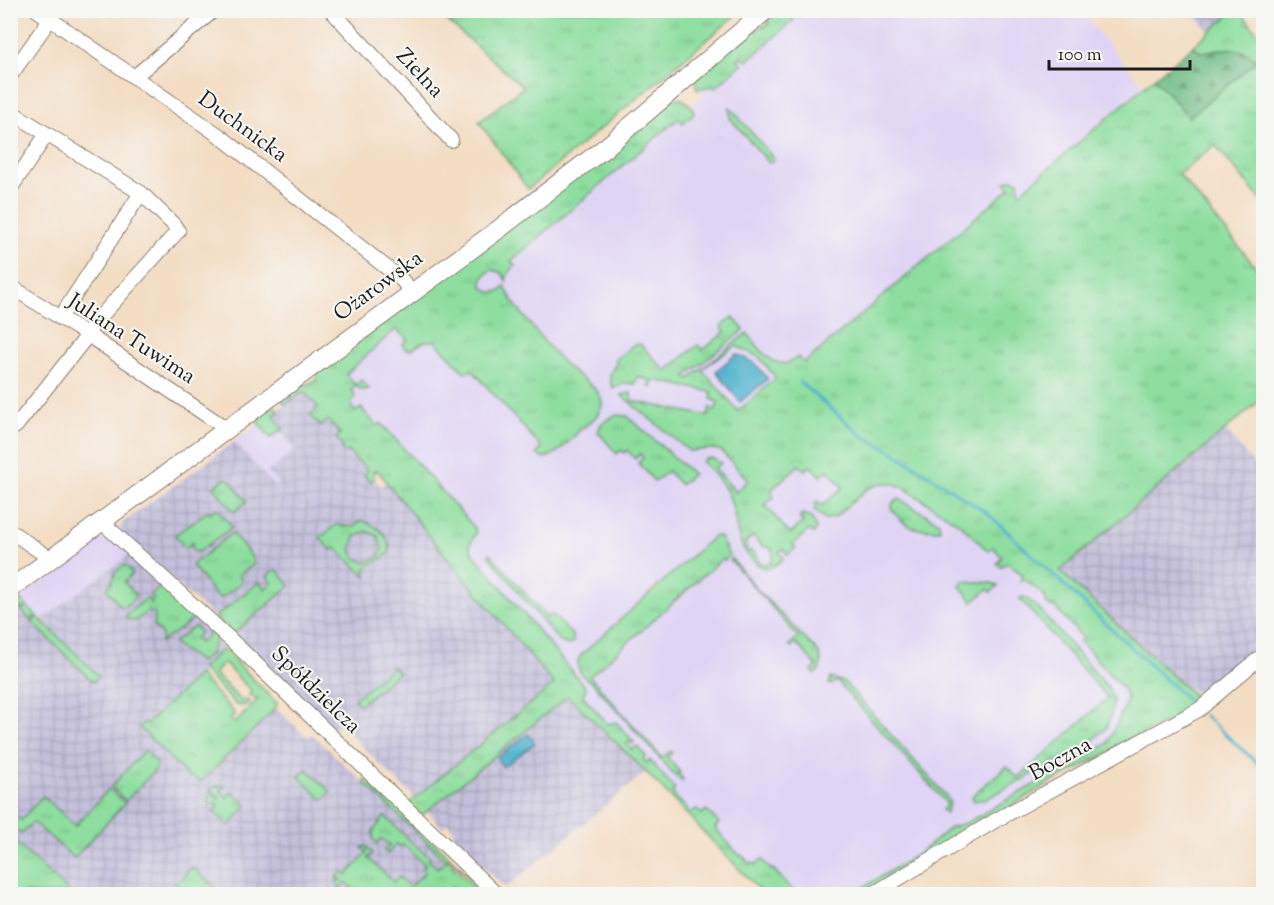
<svg xmlns="http://www.w3.org/2000/svg" width="1274" height="905" viewBox="0 0 1274 905" font-family="'Sorts Mill Goudy',serif">
  <style>
    .built { fill: #e0d4f4 }
    .industrial { fill: url(#industrial-grid) }
    .grass { fill: url(#grass-tufts); stroke: #547d5e; stroke-width: 1.5; fill-rule: evenodd }
    .forest { fill: url(#forest-firs); stroke: #476c51; stroke-width: 1.5 }
    .water { fill: #4cb0cc; stroke: #346674; stroke-width: 1.5 }
    .lines { fill: none; stroke-linecap: round; stroke-linejoin: round }
    .stream { stroke: #4cb0cc; stroke-width: 3 }
    .minor-casing { stroke: #887c70; stroke-width: 16 }
    .major-casing { stroke: #887c70; stroke-width: 20 }
    .minor { stroke: #fff; stroke-width: 14 }
    .major { stroke: #fff; stroke-width: 18 }
    .labels { text-anchor: middle; dominant-baseline: central; stroke-width: 4.5; stroke-linejoin: round; paint-order: stroke }
    .street-label { font-size: 22px; fill: #1c1c1c; stroke: #f6f6f2 }
  </style>
  <defs>
    <pattern id="industrial-grid" width="8" height="8" patternUnits="userSpaceOnUse" patternTransform="scale(1.5)"><rect width="8" height="8" fill="#c4c0db"/><path d="M0 4h8M4 0v8" fill="none" stroke="#a8a4bb"/></pattern>
    <pattern id="grass-tufts" width="24" height="20" patternUnits="userSpaceOnUse" patternTransform="scale(1.5)"><rect width="24" height="20" fill="#8dde9f"/><path d="M3 7l-1-3M5 7V3M7 7l1-3M15 17l-1-3M17 17v-4M19 17l1-3" fill="none" stroke="#79be88"/></pattern>
    <pattern id="forest-firs" width="22" height="20" patternUnits="userSpaceOnUse" patternTransform="scale(1.5)"><rect width="22" height="20" fill="#72bd86"/><path d="M5 1l3.5 6h-7zM16 11l3.5 6h-7z" fill="#5d996d"/></pattern>
  </defs>
  <rect width="100%" height="100%" fill="#f6f6f2"/>
  <filter id="ink" filterUnits="userSpaceOnUse"><feTurbulence type="fractalNoise" baseFrequency=".0167" numOctaves="2"/><feDisplacementMap in="SourceGraphic" scale="12" xChannelSelector="R" yChannelSelector="G"/><feConvolveMatrix kernelMatrix="1 2 1 2 8 2 1 2 1" color-interpolation-filters="sRGB"/></filter>
  <filter id="wash" filterUnits="userSpaceOnUse"><feTurbulence type="fractalNoise" baseFrequency=".008" numOctaves="4" result="noise"/><feDisplacementMap in="SourceGraphic" scale="24" xChannelSelector="R" yChannelSelector="G"/><feGaussianBlur stdDeviation="1.35" result="paint"/><feColorMatrix in="noise" values="0 0 0 0 0 0 0 0 0 0 0 0 0 0 0 0 0 1.4 0 .05"/><feComposite in="paint" operator="in"/></filter>
  <g filter="url(#wash)">
    <rect width="100%" height="100%" fill="#f3ddc3"/>
    <g class="built">
      <path d="M 791,11 L 1080,11 L 1145,87 L 795,384 L 983,518 L 1158,683 L 1109,746 L 855,894 L 763,894 L 646,772 L 568,696 L 319,382 L 687,109 L 704,94 L 701,85 Z"/>
      <path d="M 270,416 L 295,450 L 269,472 L 278,484 L 275,488 L 234,442 Z"/>
      <path d="M 109,533 L 130,554 L 41,620 L 19,599 Z"/>
    </g>
    <g class="industrial">
      <path d="M 1192,11 L 1234,11 L 1210,32 Z"/>
      <path d="M 308,388 L 376,470 L 373,472 L 374,479 L 380,486 L 383,486 L 383,482 L 386,481 L 443,553 L 554,684 L 415,798 L 365,750 L 341,723 L 334,729 L 321,718 L 290,685 L 120,533 L 121,524 L 234,442 L 275,487 L 278,484 L 268,472 L 295,450 L 270,416 Z"/>
      <path d="M 1226,430 L 1263,475 L 1263,643 L 1203,693 L 1187,688 L 1060,571 Z"/>
      <path d="M 130,554 L 189,609 L 225,651 L 147,724 L 212,773 L 276,708 L 308,738 L 312,734 L 482,894 L 63,894 L 11,847 L 10,606 L 19,599 L 41,620 Z"/>
      <path d="M 568,696 L 646,772 L 506,888 L 450,836 L 455,831 L 447,823 L 442,828 L 428,811 Z"/>
    </g>
    <g class="grass">
      <path d="M 729,10 L 734,17 L 528,189 L 479,122 L 523,87 L 436,11 Z"/>
      <path d="M 780,11 L 806,11 L 798,17 L 794,12 L 790,15 L 794,20 L 747,61 L 741,56 L 738,59 L 742,64 L 715,88 L 712,86 L 697,89 L 696,80 L 754,28 L 756,30 L 763,25 L 765,27 L 769,23 L 767,21 Z"/>
      <path d="M 1234,11 L 1240,11 L 1263,40 L 1263,195 L 1260,199 L 1215,145 L 1179,174 L 1263,276 L 1263,398 L 1060,571 L 1201,702 L 1179,717 L 1126,741 L 1119,747 L 1044,786 L 867,894 L 852,894 L 917,855 L 950,828 L 968,822 L 1107,744 L 1125,706 L 1127,699 L 1124,690 L 1080,641 L 1082,637 L 1054,606 L 1050,607 L 1046,603 L 1045,596 L 1025,580 L 1020,582 L 1023,575 L 1007,563 L 1001,567 L 997,563 L 1002,557 L 993,547 L 988,551 L 961,525 L 903,487 L 892,483 L 883,483 L 867,489 L 834,518 L 826,519 L 815,511 L 815,503 L 817,501 L 822,506 L 843,487 L 828,470 L 821,476 L 810,466 L 805,470 L 799,465 L 771,490 L 774,497 L 765,505 L 790,534 L 803,522 L 799,518 L 802,514 C 811,515 815,522 816,530 L 813,533 L 809,530 L 793,544 L 796,548 L 788,555 L 783,549 L 779,552 L 784,558 C 766,575 761,569 746,553 L 750,550 L 756,555 L 759,562 L 765,565 L 772,562 L 773,552 L 769,547 L 763,547 L 753,536 L 745,543 L 747,548 L 745,551 C 735,536 737,521 732,505 C 727,487 716,475 702,462 L 705,459 L 712,458 L 721,463 L 715,468 L 736,492 L 748,480 L 720,450 L 710,449 L 689,451 L 621,395 L 631,393 L 632,401 L 708,416 L 710,408 L 716,410 L 718,402 L 711,399 L 712,392 L 654,380 L 651,387 L 649,387 L 650,380 L 637,377 L 635,384 L 626,383 L 613,388 C 608,377 610,371 617,363 L 615,360 L 633,345 L 640,344 L 666,371 L 698,345 L 703,350 L 725,332 L 721,326 L 733,317 L 744,330 L 686,376 L 689,379 L 747,333 C 760,349 776,376 798,357 L 804,363 L 1010,188 L 1005,182 L 1011,179 L 1018,181 L 1020,193 L 1154,78 L 1189,117 L 1221,49 L 1200,52 L 1193,46 ZM 736,346 L 759,357 L 776,378 L 738,411 L 702,369 Z"/>
      <path d="M 680,98 C 687,101 692,105 694,113 L 683,123 L 679,118 L 511,261 L 515,266 L 508,274 L 506,281 L 502,273 L 493,270 C 485,272 482,277 482,286 L 490,292 L 501,291 L 505,286 C 509,301 557,358 571,370 C 581,379 601,388 602,403 C 603,414 587,425 579,431 C 569,441 557,457 542,458 L 537,454 L 542,448 L 472,370 L 465,373 L 435,341 L 425,341 L 411,350 L 405,348 L 403,344 L 407,339 L 396,329 L 346,374 L 356,385 L 361,380 L 369,389 L 363,390 L 355,386 L 352,389 L 355,396 L 351,406 L 356,412 L 361,408 L 377,426 L 381,423 L 474,527 L 476,533 L 470,544 L 471,551 L 586,688 L 583,696 L 608,724 L 616,722 L 634,742 L 632,744 L 629,741 L 627,744 L 632,750 L 637,746 L 646,756 L 643,759 L 646,763 L 650,760 L 675,789 L 672,793 L 691,813 L 696,809 L 702,814 L 706,810 L 719,823 L 715,828 L 740,856 L 742,855 L 750,864 L 752,862 L 755,865 L 762,859 L 771,870 L 773,869 L 796,894 L 763,894 L 646,772 L 568,696 L 421,816 L 408,804 L 554,684 L 443,553 L 377,470 L 373,472 L 374,479 L 371,482 L 364,475 L 368,471 L 348,451 L 345,453 L 341,449 L 343,446 L 336,438 L 340,434 L 328,420 L 321,426 L 310,415 L 318,407 L 304,392 L 285,404 L 282,401 L 282,398 L 303,382 L 307,385 L 317,379 L 317,373 L 672,99 Z"/>
      <path d="M 730,107 L 774,159 L 769,163 L 730,118 Z"/>
      <path d="M 274,405 L 279,412 L 274,416 L 283,429 L 271,438 L 258,423 L 262,419 L 259,415 Z"/>
      <path d="M 615,415 L 627,416 L 693,474 L 680,485 L 668,471 L 655,482 L 638,463 L 643,458 L 640,454 L 635,459 L 627,450 L 624,453 L 621,450 L 617,454 L 598,432 L 601,424 Z"/>
      <path d="M 226,478 L 231,481 L 247,502 L 234,512 L 214,487 Z"/>
      <path d="M 899,499 L 939,522 L 940,530 C 913,529 908,531 891,508 L 893,502 Z"/>
      <path d="M 217,508 L 232,527 L 200,551 L 195,552 L 192,548 L 193,542 L 185,548 L 175,535 L 208,511 L 210,513 Z"/>
      <path d="M 362,520 C 379,529 387,530 390,551 C 381,563 371,562 365,569 L 366,576 L 335,548 L 332,551 L 320,538 L 336,525 L 354,527 ZM 366,531 L 378,536 L 382,549 L 379,557 L 366,563 L 354,557 L 351,549 L 355,537 Z"/>
      <path d="M 232,533 L 251,556 L 254,564 L 239,575 L 242,580 L 241,583 L 221,598 L 216,596 L 192,565 Z"/>
      <path d="M 714,536 L 720,537 L 729,556 L 724,561 L 722,559 L 590,676 L 662,758 L 670,751 L 672,753 L 667,757 L 680,772 L 678,773 L 683,779 L 682,781 L 676,777 L 590,680 L 587,680 C 579,673 574,664 582,654 Z"/>
      <path d="M 490,553 L 547,618 L 552,614 L 573,636 L 573,642 L 569,645 L 561,642 L 554,635 L 489,556 Z"/>
      <path d="M 731,558 L 758,590 L 819,653 C 822,661 822,670 815,674 L 812,671 L 817,666 L 796,643 L 791,647 L 789,645 L 798,637 L 730,560 Z"/>
      <path d="M 123,566 L 126,566 L 133,573 L 124,582 L 136,595 L 134,599 L 122,608 L 106,588 L 111,584 L 115,573 Z"/>
      <path d="M 276,569 L 290,586 L 233,634 L 215,617 L 259,582 L 265,589 L 272,583 L 267,576 Z"/>
      <path d="M 963,581 L 992,583 L 998,586 L 991,592 L 988,589 L 973,602 L 960,586 Z"/>
      <path d="M 163,585 L 197,615 L 195,618 L 161,642 L 162,635 L 154,626 L 155,614 L 148,611 L 135,621 L 127,619 L 126,615 L 147,598 L 151,603 L 154,599 L 150,595 Z"/>
      <path d="M 1022,597 L 1026,598 L 1038,608 L 1109,689 L 1113,701 L 1111,715 L 1106,728 L 1089,744 L 986,799 L 974,801 L 972,797 L 974,794 L 1007,766 L 1018,778 L 1108,698 L 1020,599 Z"/>
      <path d="M 19,599 L 99,676 L 93,682 L 32,622 L 36,618 L 34,617 L 31,621 L 22,611 L 24,609 L 23,607 L 20,610 L 14,604 Z"/>
      <path d="M 195,626 L 200,633 L 195,638 L 199,643 L 208,636 L 207,634 L 212,629 L 218,635 L 211,650 L 212,652 L 201,662 L 182,650 L 174,642 Z"/>
      <path d="M 223,649 L 277,703 L 276,708 L 202,781 L 188,776 L 139,727 L 144,722 L 147,724 L 199,675 L 233,711 L 234,715 L 230,719 L 235,723 L 257,700 L 249,695 L 252,692 L 224,663 L 214,673 L 242,702 L 246,699 L 249,702 L 244,706 L 236,705 L 204,671 L 202,668 Z"/>
      <path d="M 393,667 L 399,672 L 360,705 L 354,699 Z"/>
      <path d="M 831,678 L 844,682 L 947,797 L 950,804 L 946,813 L 942,810 L 947,804 L 837,681 L 831,685 L 829,684 Z"/>
      <path d="M 145,750 L 157,763 L 156,769 L 126,801 L 111,787 Z"/>
      <path d="M 307,769 L 331,792 L 323,800 L 299,777 Z"/>
      <path d="M 366,780 L 386,799 L 388,798 L 488,894 L 448,858 L 446,860 L 482,894 L 460,894 L 452,887 L 448,892 L 444,890 L 439,894 L 358,894 L 346,882 L 339,889 L 336,878 L 340,881 L 342,880 L 338,876 L 342,871 L 347,875 L 367,852 L 362,848 L 365,846 L 373,853 L 368,858 L 394,882 L 399,877 L 410,887 L 425,872 L 422,868 L 425,865 L 403,844 L 400,847 L 396,844 L 387,854 L 384,851 L 389,845 L 381,839 L 376,844 L 373,838 L 373,831 L 385,816 L 415,846 L 430,857 L 429,860 L 438,868 L 446,860 L 364,783 Z"/>
      <path d="M 219,785 L 225,786 L 221,791 L 227,797 L 232,792 L 247,805 L 229,826 L 214,812 L 219,806 L 215,802 L 210,807 L 208,803 L 210,791 L 218,799 L 220,798 L 211,789 Z"/>
      <path d="M 109,789 L 125,803 L 74,858 L 33,822 L 21,834 L 11,825 L 17,817 L 21,820 L 43,796 L 75,826 Z"/>
      <path d="M 11,839 L 65,888 L 71,894 L 11,894 Z"/>
      <path d="M 192,867 L 222,894 L 166,894 Z"/>
    </g>
    <path class="forest" d="M 1193,46 L 1200,52 C 1225,51 1235,41 1257,61 L 1189,117 L 1154,78 Z"/>
    <g class="water">
      <path d="M 736,354 L 755,363 L 768,379 L 740,402 L 716,371 Z"/>
      <path d="M 528,734 L 535,743 L 503,767 L 497,758 Z"/>
    </g>
    <g class="lines">
      <g class="stream">
        <path d="M 800,382 L 860,434 L 895,453 L 987,513 L 1192,704"/>
        <path d="M 1204,715 L 1264,769"/>
      </g>
    </g>
  </g>
  <g filter="url(#ink)">
    <g class="lines">
      <g class="minor-casing">
        <g id="minor">
          <path d="M 37,10 L 220,136 L 401,279 L 412,292"/>
          <path d="M 331,10 L 451,140"/>
          <path d="M 10,76 L 50,19"/>
          <path d="M 136,78 L 140,72 L 214,10"/>
          <path d="M 10,111 L 141,193 L 173,224 L 178,231 L 92,326 L 88,335 L 16,426 L 10,429"/>
          <path d="M 10,189 L 47,134"/>
          <path d="M 10,286 L 88,335 L 227,429"/>
          <path d="M 60,318 L 141,193"/>
          <path d="M 102,522 L 231,640 L 496,894"/>
          <path d="M 10,531 L 51,559"/>
          <path d="M 873,894 L 998,819 L 1200,709 L 1264,654"/>
        </g>
      </g>
      <g class="major-casing">
        <path id="major" d="M 10,589 L 499,229 L 606,147 L 766,10"/>
      </g>
      <use href="#minor" class="minor"/>
      <use href="#major" class="major"/>
    </g>
  </g>
  <g class="labels">
    <g class="street-label">
      <text transform="translate(419 74) rotate(47)">Zielna</text>
      <text transform="translate(242 128) rotate(36)">Duchnicka</text>
      <text transform="translate(379 287) rotate(-36)">Ożarowska</text>
      <text transform="translate(131 340) rotate(33)">Juliana Tuwima</text>
      <text transform="translate(315 691) rotate(44)">Spółdzielcza</text>
      <text transform="translate(1061 760) rotate(-29)">Boczna</text>
    </g>
  </g>
  <rect width="1274" height="905" fill="none" stroke="#f6f6f2" stroke-width="36"/>
  <path d="M1049 60v9h141v-9" fill="none" stroke="#1c1c1c" stroke-width="3"/>
  <text x="1058" y="60" font-size="18" fill="#1c1c1c" stroke="#f6f6f2" stroke-width="4.5" paint-order="stroke">100 m</text>
</svg>
